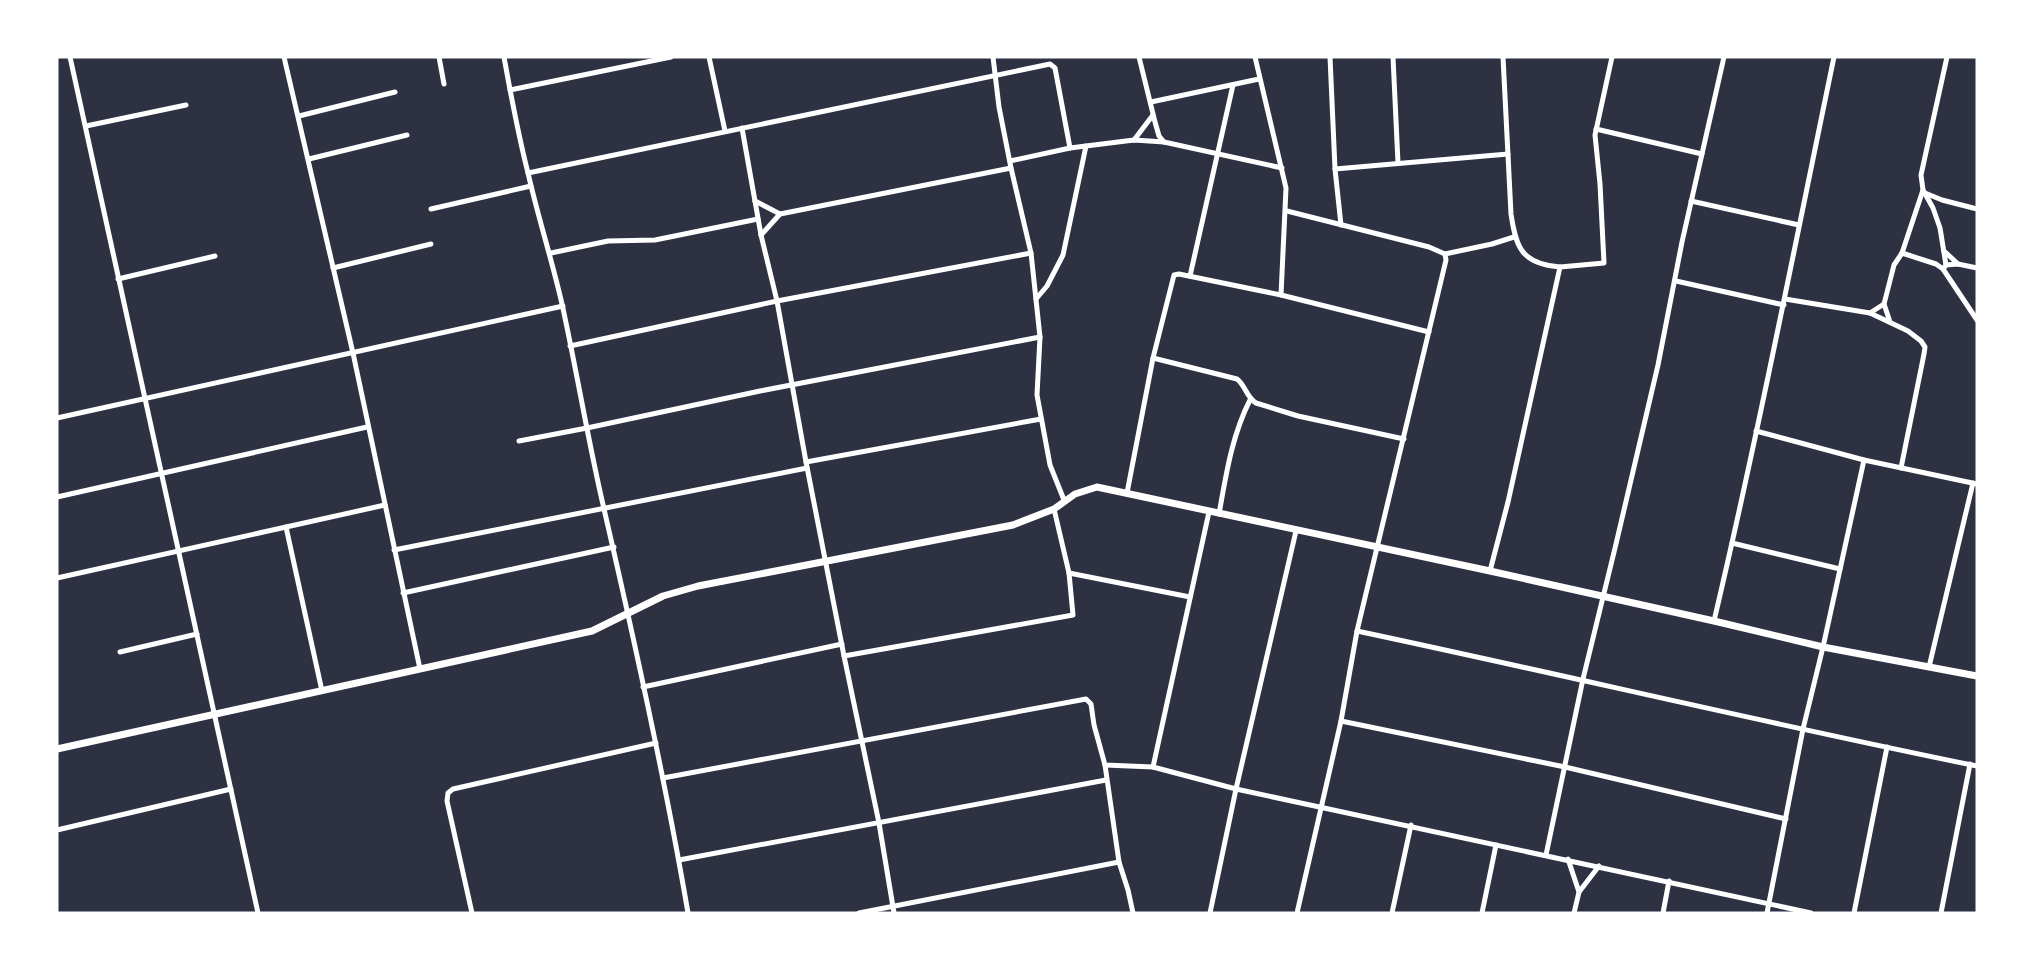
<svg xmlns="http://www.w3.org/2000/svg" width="2034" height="970" viewBox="0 0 2034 970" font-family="Commissioner,sans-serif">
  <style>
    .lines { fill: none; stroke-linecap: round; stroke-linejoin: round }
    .minor { stroke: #fff; stroke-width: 5 }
    .tertiary { stroke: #fff; stroke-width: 7 }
  </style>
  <rect width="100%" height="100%" fill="#2d3142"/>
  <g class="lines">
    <g class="minor">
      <path d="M 70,57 L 258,913"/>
      <path d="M 284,57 L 353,353 L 420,669"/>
      <path d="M 439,57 L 444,84"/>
      <path d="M 504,57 C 511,96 518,134 528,173 C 538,217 552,260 562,304 C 577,372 588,441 604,509 C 635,643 665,778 688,913"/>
      <path d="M 709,57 L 725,131"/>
      <path d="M 993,57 L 999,107 L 1011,168 L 1031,253 L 1040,337 L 1037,395 L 1050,465 L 1064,500"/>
      <path d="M 1139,57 L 1155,122 L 1159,136 L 1164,142"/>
      <path d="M 1255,57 L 1286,188 L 1281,295"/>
      <path d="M 1330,57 L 1335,169 L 1341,225"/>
      <path d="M 1393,57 L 1398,163"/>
      <path d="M 1503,57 L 1511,214 C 1516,248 1522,264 1560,267"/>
      <path d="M 510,90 L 671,57"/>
      <path d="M 1151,102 L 1259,79"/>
      <path d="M 299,116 L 395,92"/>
      <path d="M 86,126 L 186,105"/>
      <path d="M 742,128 L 761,235 L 777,301 L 806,462 L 844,656 L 879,823 L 894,913"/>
      <path d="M 1596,129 L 1702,154"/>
      <path d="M 1134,140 L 1153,115"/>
      <path d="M 309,159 L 407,135"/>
      <path d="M 1010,161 L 1070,148 L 1134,140 L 1164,142 L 1282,168"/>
      <path d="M 1335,169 L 1508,154"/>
      <path d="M 528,173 L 1050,64 L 1055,68 L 1070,148"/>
      <path d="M 1925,193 L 1942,200 L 1977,209"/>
      <path d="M 755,201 L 780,214"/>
      <path d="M 1691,201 L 1799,225"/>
      <path d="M 431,209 L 531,186"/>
      <path d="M 1287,211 L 1429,247 L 1445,254 L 1446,260 L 1357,631 L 1341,721 L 1297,913"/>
      <path d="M 761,235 L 780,214 L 1011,168"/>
      <path d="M 1944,251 L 1958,264"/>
      <path d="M 551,253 L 608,241 L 655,240 L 758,219"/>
      <path d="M 1902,253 L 1923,190"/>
      <path d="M 1445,254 L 1492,244 L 1514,237"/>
      <path d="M 1946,265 L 1958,264 L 1977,268"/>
      <path d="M 333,268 L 431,244"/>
      <path d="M 1943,269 L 1946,265 L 1940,228 L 1933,208 L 1923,190 L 1921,175 L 1947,57"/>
      <path d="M 1190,276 L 1233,85"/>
      <path d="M 118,279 L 215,256"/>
      <path d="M 1676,281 L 1784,305"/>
      <path d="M 1036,299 L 1047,286 L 1063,255 L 1086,146"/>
      <path d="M 1785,299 L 1870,313 L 1908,331 L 1921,341 L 1925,347 L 1924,354 L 1901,468"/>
      <path d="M 1870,313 L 1884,304"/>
      <path d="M 1890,322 L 1884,304 L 1894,265 L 1902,253 L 1936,264 L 1943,269 L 1977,320"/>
      <path d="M 570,346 L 777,301 L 1031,253"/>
      <path d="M 1153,358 L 1237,379 C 1246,386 1246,397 1256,403 L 1298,416 L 1404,439"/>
      <path d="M 57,418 L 563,306"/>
      <path d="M 1756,431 L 1864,460 L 1977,484"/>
      <path d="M 519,441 L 587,428 L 760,391 L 1040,337"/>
      <path d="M 806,462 L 1041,419"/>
      <path d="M 1127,493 L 1153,358 L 1174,275 L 1179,274 L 1281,295 L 1429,332"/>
      <path d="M 57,497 L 367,427"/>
      <path d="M 1219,514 C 1226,475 1232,435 1250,400"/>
      <path d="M 286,527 L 322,691"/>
      <path d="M 1732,543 L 1840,569"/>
      <path d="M 394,550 L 807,468"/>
      <path d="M 1490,571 L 1508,502 L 1560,267 L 1604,263 L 1600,184 L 1595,135 L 1612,57"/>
      <path d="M 1069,573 L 1190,597"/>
      <path d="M 57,578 L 385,505"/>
      <path d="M 403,593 L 614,547"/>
      <path d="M 1714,621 C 1758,434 1795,245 1834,57"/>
      <path d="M 1357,631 C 1564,675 1770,724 1977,766"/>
      <path d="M 120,652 L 197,634"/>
      <path d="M 844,656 L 1073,615 L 1069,573 L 1054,509"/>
      <path d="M 1929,667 L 1973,483"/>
      <path d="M 643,687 L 842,644"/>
      <path d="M 1341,721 L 1565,767 L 1786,819"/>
      <path d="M 1105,765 L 1119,862"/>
      <path d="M 1153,767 L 1209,512"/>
      <path d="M 663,778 L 1086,699 L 1091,704 L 1094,725 L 1105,765 L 1153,767 L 1236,789 L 1811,913"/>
      <path d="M 57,830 L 231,789"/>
      <path d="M 1546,855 L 1583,679 L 1616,544 L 1658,365 L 1682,242 L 1724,57"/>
      <path d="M 1568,859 L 1579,892"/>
      <path d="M 679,860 L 1106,780"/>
      <path d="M 472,913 L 447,801 L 448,793 L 453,789 L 656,743"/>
      <path d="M 859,913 L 1119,862 L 1128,890 L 1133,913"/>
      <path d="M 1210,913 L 1236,789 L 1296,531"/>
      <path d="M 1392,913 L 1411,825"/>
      <path d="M 1482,913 L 1496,845"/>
      <path d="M 1574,913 L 1579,892 L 1599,866"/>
      <path d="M 1663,913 L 1669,881"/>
      <path d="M 1767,913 L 1803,729 L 1823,647 L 1864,460"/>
      <path d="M 1854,913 L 1887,747"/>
      <path d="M 1941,913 L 1970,764"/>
    </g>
    <path class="tertiary" d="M 57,749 L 592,631 L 663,596 L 698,586 L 1013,525 L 1054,509 L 1075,494 L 1097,487 L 1490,571 L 1714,621 L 1823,647 L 1977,676"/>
  </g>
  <rect width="2034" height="970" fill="none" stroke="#ffffff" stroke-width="117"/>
</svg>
